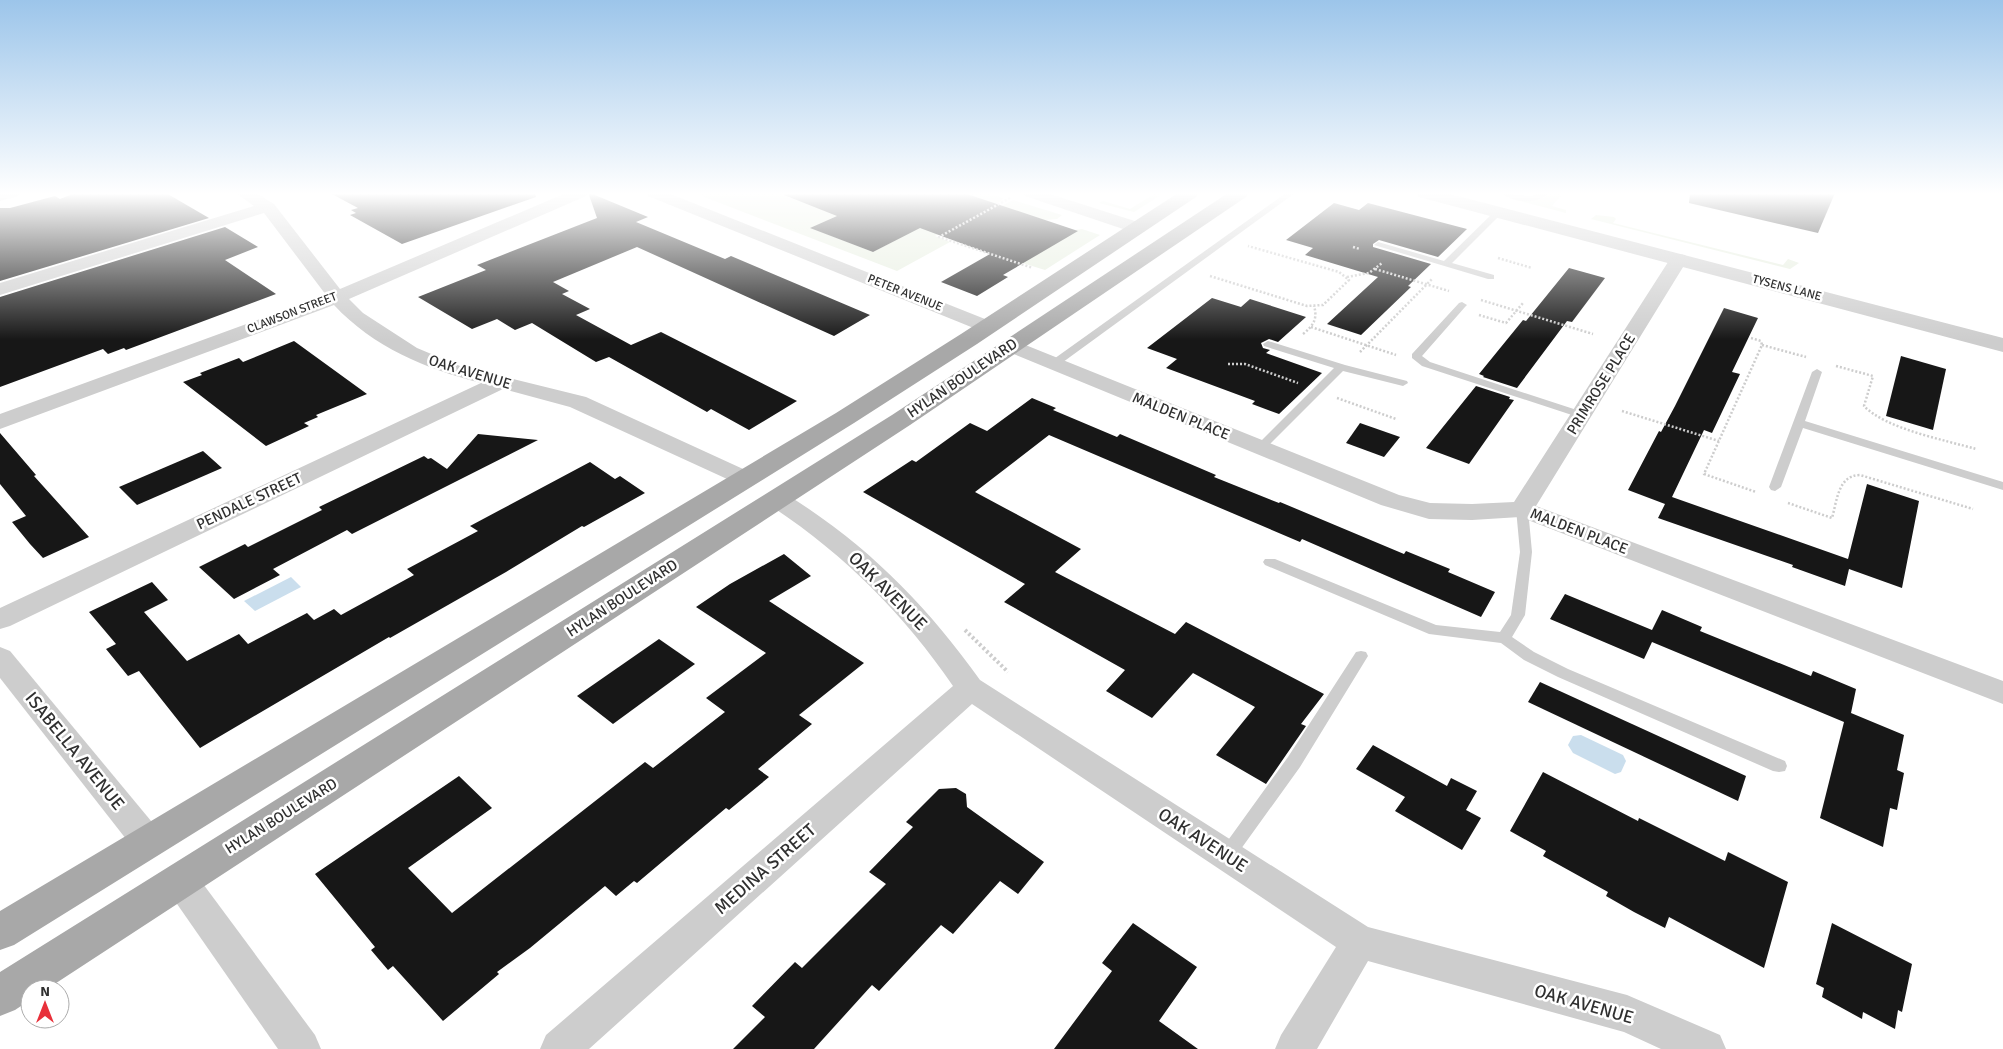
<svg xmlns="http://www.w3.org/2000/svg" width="2003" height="1049" viewBox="0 0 2003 1049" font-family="Signika,sans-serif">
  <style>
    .green { fill: #e5eddd }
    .water { fill: #cadeed }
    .building { fill: #171717 }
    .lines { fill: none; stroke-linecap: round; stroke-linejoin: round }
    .path-far1 { stroke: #cdcdcd; stroke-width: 2.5; stroke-dasharray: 2 2; stroke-linecap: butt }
    .path { stroke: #cdcdcd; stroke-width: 4; stroke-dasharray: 2.5 2.5; stroke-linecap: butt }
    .service { fill: #cdcdcd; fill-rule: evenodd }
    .minor { fill: #cdcdcd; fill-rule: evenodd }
    .tertiary { fill: #cdcdcd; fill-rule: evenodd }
    .primary { fill: #a8a8a8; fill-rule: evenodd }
    .labels { text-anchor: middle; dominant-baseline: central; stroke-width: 5; stroke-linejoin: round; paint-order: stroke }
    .far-street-label { font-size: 12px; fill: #303030; stroke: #fff }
    .street-label { font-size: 15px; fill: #303030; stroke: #fff }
    .near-street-label { font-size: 18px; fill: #303030; stroke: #fff }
  </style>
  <rect width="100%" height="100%" fill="#fff"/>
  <g class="green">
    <path d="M 694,193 L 777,193 L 812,206 L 875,198 L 811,228 L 873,252 L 894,241 L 964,193 L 993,193 L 991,194 L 1003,198 L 1001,201 L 935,236 L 950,242 L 897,271 Z"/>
    <path d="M 1156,193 L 1164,193 L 1134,212 L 1099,203 L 1103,201 L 1130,209 Z"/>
    <path d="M 1550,193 L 1563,193 L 1552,206 L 1566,210 L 1566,213 L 1509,198 C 1523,199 1539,205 1550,193 Z"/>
    <path d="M 1013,200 L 1062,215 L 1057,219 L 959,228 Z"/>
    <path d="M 1596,215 L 1614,217 L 1616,219 L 1613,223 L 1783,265 L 1788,259 L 1799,263 L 1790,269 L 1591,219 Z"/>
    <path d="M 1082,229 L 1100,235 L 1045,270 L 967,246 L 973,242 L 1026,261 L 1077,231 L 1074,230 Z"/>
  </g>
  <g class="water">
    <path d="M 291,577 L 301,587 L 255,611 L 244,601 Z"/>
    <path d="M 1581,735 L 1623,755 L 1626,761 L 1621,772 L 1615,774 L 1573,753 L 1568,745 L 1573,736 Z"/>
  </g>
  <g class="building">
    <path d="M 75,193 L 166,193 L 209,218 L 0,281 L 0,208 L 10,208 L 55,196 L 60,199 Z"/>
    <path d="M 330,193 L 535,193 L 536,197 L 402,244 L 350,215 L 356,213 L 351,210 L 358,208 Z"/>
    <path d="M 590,193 L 648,217 L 636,222 L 725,259 L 731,256 L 870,315 L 834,336 L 637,247 L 553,282 L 569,291 L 562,294 L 590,309 L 576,315 L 631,345 L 661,332 L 797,401 L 749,430 L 711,409 L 707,412 L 609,357 L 596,362 L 532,323 L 515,330 L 497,319 L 472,329 L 418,297 L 486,270 L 477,265 L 597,218 L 589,195 Z"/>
    <path d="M 784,193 L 964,193 L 1078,231 L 1003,275 L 1008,277 L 977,296 L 941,282 L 990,254 L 920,228 L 873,252 L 810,228 L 837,216 L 784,195 Z"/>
    <path d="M 1690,193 L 1835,193 L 1818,233 L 1689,203 Z"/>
    <path d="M 1334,203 L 1359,210 L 1368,203 L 1467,229 L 1438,257 L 1379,240 L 1373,244 L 1373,247 L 1431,264 L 1408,286 L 1411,287 L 1361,335 L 1327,324 L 1378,277 L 1305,255 L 1313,248 L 1286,240 Z"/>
    <path d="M 225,227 L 258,247 L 225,260 L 276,294 L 126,350 L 124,348 L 108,354 L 103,349 L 0,387 L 0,297 Z"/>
    <path d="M 1569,268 L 1605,278 L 1572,322 L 1567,321 L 1517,388 L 1483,377 L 1484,376 L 1479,374 L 1523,320 L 1526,321 Z"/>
    <path d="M 1212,298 L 1241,307 L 1250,299 L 1306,317 L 1278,342 L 1269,339 L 1261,343 L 1263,348 L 1270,350 L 1266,353 L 1322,373 L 1279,414 L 1252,404 L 1255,401 L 1166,368 L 1177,359 L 1147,348 Z"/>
    <path d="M 1724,308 L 1758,318 L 1732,372 L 1740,374 L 1712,433 L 1704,430 L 1672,497 L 1848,559 L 1867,484 L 1919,501 L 1902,588 L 1849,569 L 1845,586 L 1792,567 L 1793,565 L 1658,518 L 1665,504 L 1628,490 L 1659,431 L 1661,432 L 1675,406 Z"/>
    <path d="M 294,341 L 367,394 L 316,415 L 318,417 L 304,423 L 309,426 L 266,446 L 183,382 L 202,375 L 200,373 L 239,358 L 243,362 Z"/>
    <path d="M 1901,356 L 1946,369 L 1933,430 L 1886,416 Z"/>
    <path d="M 1476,386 L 1510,397 L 1509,399 L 1514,400 L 1469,464 L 1426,448 Z"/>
    <path d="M 1032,398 L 1056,408 L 1053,410 L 1117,437 L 1120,434 L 1216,475 L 1214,477 L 1279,503 L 1280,502 L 1404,554 L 1406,551 L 1450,569 L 1448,572 L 1495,592 L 1481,617 L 1302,539 L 1300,542 L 1049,435 L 975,492 L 1081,549 L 1055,572 L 1175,634 L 1186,622 L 1324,694 L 1301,724 L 1306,726 L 1266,784 L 1216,755 L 1255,707 L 1193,673 L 1152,718 L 1106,691 L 1125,670 L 1004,602 L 1025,584 L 863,492 L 912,460 L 916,462 L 970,423 L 987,431 Z"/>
    <path d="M 1360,423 L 1400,437 L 1384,457 L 1346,443 Z"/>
    <path d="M 0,433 L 36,475 L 34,476 L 89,537 L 43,558 L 30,544 L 12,522 L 26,516 L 0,484 Z"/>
    <path d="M 478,434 L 538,440 L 352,534 L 347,530 L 273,569 L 280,575 L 234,599 L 199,567 L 245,544 L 248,547 L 322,510 L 319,507 L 424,456 L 428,459 L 431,458 L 447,469 Z"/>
    <path d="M 203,451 L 222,468 L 137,505 L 119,487 Z"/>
    <path d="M 590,462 L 615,479 L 620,476 L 645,493 L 584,527 L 582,526 L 506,572 L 390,638 L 389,637 L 200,748 L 139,671 L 128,676 L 106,649 L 116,644 L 89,612 L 152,582 L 168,600 L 144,612 L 187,661 L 239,634 L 248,644 L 307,613 L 314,620 L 334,609 L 341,615 L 414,575 L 407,569 L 478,531 L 470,526 Z"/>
    <path d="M 784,554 L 811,576 L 769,601 L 864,663 L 799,715 L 812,724 L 758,769 L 769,777 L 729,810 L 726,808 L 637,883 L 634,881 L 616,896 L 605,886 L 530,948 L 497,972 L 499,974 L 443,1021 L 393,966 L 388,970 L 371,950 L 375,947 L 315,874 L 459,776 L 492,808 L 408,868 L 452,913 L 645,762 L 653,768 L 725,712 L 706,698 L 766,653 L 696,607 L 730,584 Z"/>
    <path d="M 1565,594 L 1652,630 L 1662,610 L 1702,627 L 1700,631 L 1811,676 L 1813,671 L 1856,689 L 1851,713 L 1904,735 L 1897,770 L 1904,773 L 1897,810 L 1890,808 L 1883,847 L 1820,818 L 1844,722 L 1652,642 L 1644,659 L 1550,619 Z"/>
    <path d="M 659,639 L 695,664 L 613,724 L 577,696 Z"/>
    <path d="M 1540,682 L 1746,776 L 1738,801 L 1528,702 Z"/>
    <path d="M 1373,745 L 1447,786 L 1451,778 L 1477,791 L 1466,810 L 1481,818 L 1462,850 L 1395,811 L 1405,797 L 1356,769 Z"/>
    <path d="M 1543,772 L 1638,821 L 1639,818 L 1725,861 L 1728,852 L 1788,882 L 1764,968 L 1669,917 L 1665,928 L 1634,912 L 1606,896 L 1608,892 L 1543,856 L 1546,851 L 1510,831 Z"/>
    <path d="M 956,788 L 966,794 L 967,807 L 1044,862 L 1018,894 L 1000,881 L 953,934 L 941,925 L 879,991 L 872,985 L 814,1049 L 733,1049 L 765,1017 L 752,1006 L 795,962 L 802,968 L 886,884 L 869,872 L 913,827 L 906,822 L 939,789 Z"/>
    <path d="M 1133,923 L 1197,967 L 1159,1021 L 1198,1049 L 1054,1049 L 1112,971 L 1102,963 Z"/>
    <path d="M 1832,923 L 1912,964 L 1902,1012 L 1898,1010 L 1895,1029 L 1863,1012 L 1862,1019 L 1822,997 L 1824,988 L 1816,984 Z"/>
  </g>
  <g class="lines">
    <g class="path-far1">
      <path d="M 1010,198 L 939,237 L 1033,268"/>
      <path d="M 1353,247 L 1360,249"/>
      <path d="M 1498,258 L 1532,268"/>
      <path d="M 1375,269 L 1449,291"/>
      <path d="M 1210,276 L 1307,306 L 1323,305 L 1349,280 L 1339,272 L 1248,246"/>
      <path d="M 1347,277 L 1369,273 L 1382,263"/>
      <path d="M 1481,300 L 1593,334"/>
      <path d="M 1479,315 L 1506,323 L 1523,303"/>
      <path d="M 1311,327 L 1396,355"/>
      <path d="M 1303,334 C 1313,326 1318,319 1314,306"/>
      <path d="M 1751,338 L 1761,341 L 1762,345 L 1704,474 L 1756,492"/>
      <path d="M 1762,345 L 1806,357"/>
      <path d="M 1360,352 L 1433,278"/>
      <path d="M 1228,364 L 1245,364 L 1298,383"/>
      <path d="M 1836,366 L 1873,376 L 1864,406 C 1886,429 1945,440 1976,449"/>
      <path d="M 1337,398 L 1396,419"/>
      <path d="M 1622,411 L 1719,441"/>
      <path d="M 1788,503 L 1832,518 C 1837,501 1838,475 1860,475 L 1973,509"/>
    </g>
    <path class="path" d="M 965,630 L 1008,672"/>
    <g class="service">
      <path d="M 1286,193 L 1295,193 L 1059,365 L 1051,365 L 1050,363 L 1051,361 Z"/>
      <path d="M 1501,193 L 1531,196 L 1540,193 L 1549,193 C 1537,205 1514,203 1501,193 Z"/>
      <path d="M 1496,210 L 1503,212 L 1452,263 L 1494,275 L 1494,279 L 1488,279 L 1374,245 L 1378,242 L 1444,261 Z"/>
      <path d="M 1462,302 L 1467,305 L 1465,307 L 1422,356 L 1430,362 L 1586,413 L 1588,415 L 1586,417 L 1578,417 L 1422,366 L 1412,358 L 1412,354 L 1459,303 Z"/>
      <path d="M 1268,341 L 1345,365 L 1407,381 L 1408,383 L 1403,386 L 1343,371 L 1264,450 L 1256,450 L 1254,448 L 1334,368 L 1264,346 L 1263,344 Z"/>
      <path d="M 1817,369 L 1822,372 L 1805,421 L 2003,482 L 2003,490 L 1803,428 L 1781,487 L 1775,491 L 1771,490 L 1769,487 L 1812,372 Z"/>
      <path d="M 1522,505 L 1528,509 L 1532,552 L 1525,615 L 1512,637 L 1534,652 L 1568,669 L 1785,761 L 1787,766 L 1785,771 L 1779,772 L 1773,771 L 1558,677 L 1524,660 L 1501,643 L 1429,634 L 1265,565 L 1263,562 L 1265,559 L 1275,559 L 1436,625 L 1500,632 L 1511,615 L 1520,552 L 1516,509 Z"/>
      <path d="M 1361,651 L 1366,652 L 1368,656 L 1300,767 L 1233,860 L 1227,862 L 1221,860 L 1218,855 L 1221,850 L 1288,757 L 1356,652 Z"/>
    </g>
    <g class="minor">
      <path d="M 0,193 L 20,193 L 18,196 L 0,201 Z"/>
      <path d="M 236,193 L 256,193 L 274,204 L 340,289 L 566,193 L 588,193 L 586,196 L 349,299 L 363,313 L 417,348 L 460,366 L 586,397 L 754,474 L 758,479 L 754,484 L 746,486 L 738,484 L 570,407 L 503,389 L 10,626 L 0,629 L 0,608 L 481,383 C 426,369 373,347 334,305 L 0,429 L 0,414 L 326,295 L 264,213 L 0,295 L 0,283 L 254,206 Z"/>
      <path d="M 646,193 L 668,193 L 995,323 L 998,327 L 995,331 L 988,333 L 981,331 L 648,196 Z"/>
      <path d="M 1023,193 L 1047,193 L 1144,224 L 1146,228 L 1144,232 L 1132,232 L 1025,196 Z"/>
      <path d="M 1679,254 L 1685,255 L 1688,259 L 1536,506 L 2003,681 L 2003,704 L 1520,517 L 1472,520 L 1429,519 L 1381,505 L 1004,350 L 1001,346 L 1004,342 L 1011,340 L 1018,342 L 1399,495 L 1430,503 L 1472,504 L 1514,502 L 1670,259 L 1673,255 Z"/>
      <path d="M 777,491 L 786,494 C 866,544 925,603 980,680 L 1368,927 L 1627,995 L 1720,1035 L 1726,1049 L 1661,1049 L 1624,1032 L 1368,961 L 1317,1049 L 1275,1049 L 1281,1035 L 1336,947 L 972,704 L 589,1049 L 540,1049 L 546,1035 L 953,686 C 903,613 843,553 768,504 L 765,499 L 768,494 Z"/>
      <path d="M 0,647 L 10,651 L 161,833 L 166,843 L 161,853 L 149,858 L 137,853 L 0,678 Z"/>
      <path d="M 180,865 L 192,869 L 315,1035 L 321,1049 L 278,1049 L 168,891 L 163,880 L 168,869 Z"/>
    </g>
    <path class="tertiary" d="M 1416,193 L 1446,193 L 2003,338 L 2003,352 L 1419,197 Z"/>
    <g class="primary">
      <path d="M 1178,193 L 1199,193 L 1196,197 L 977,344 L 854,423 L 14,945 L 0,950 L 0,911 L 836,413 L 961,334 Z"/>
      <path d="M 1228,193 L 1249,193 L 1246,197 L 910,425 L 47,989 L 30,989 L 30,1000 L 15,1010 L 0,1016 L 0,972 L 892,415 Z"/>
    </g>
  </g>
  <linearGradient id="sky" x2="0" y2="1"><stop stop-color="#9cc5ea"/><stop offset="0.57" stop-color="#fff"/><stop offset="1" stop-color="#fff" stop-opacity="0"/></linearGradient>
  <rect width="2003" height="340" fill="url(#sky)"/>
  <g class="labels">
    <g class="far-street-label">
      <text transform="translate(1787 288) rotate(15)">TYSENS LANE</text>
      <text transform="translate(905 293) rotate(22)">PETER AVENUE</text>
      <text transform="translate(292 313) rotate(-21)">CLAWSON STREET</text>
    </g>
    <g class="street-label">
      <text transform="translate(470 372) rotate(17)">OAK AVENUE</text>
      <text transform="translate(962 378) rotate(-34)">HYLAN BOULEVARD</text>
      <text transform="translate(1601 384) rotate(-58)">PRIMROSE PLACE</text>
      <text transform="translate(1181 416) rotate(22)">MALDEN PLACE</text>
      <text transform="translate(249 501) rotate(-25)">PENDALE STREET</text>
      <text transform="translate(1579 531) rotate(21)">MALDEN PLACE</text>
      <text transform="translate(622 598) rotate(-33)">HYLAN BOULEVARD</text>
      <text transform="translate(281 816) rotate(-32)">HYLAN BOULEVARD</text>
    </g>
    <g class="near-street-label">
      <text transform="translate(888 591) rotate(45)">OAK AVENUE</text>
      <text transform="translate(75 751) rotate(51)">ISABELLA AVENUE</text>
      <text transform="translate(1203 840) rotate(33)">OAK AVENUE</text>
      <text transform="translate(765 869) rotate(-41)">MEDINA STREET</text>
      <text transform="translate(1584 1004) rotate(16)">OAK AVENUE</text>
    </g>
  </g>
  <g transform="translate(45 1004)"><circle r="24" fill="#ffffff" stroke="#acacac"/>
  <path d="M0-4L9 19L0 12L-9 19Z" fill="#e8303a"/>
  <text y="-8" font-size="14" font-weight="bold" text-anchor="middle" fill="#303030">N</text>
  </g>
</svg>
